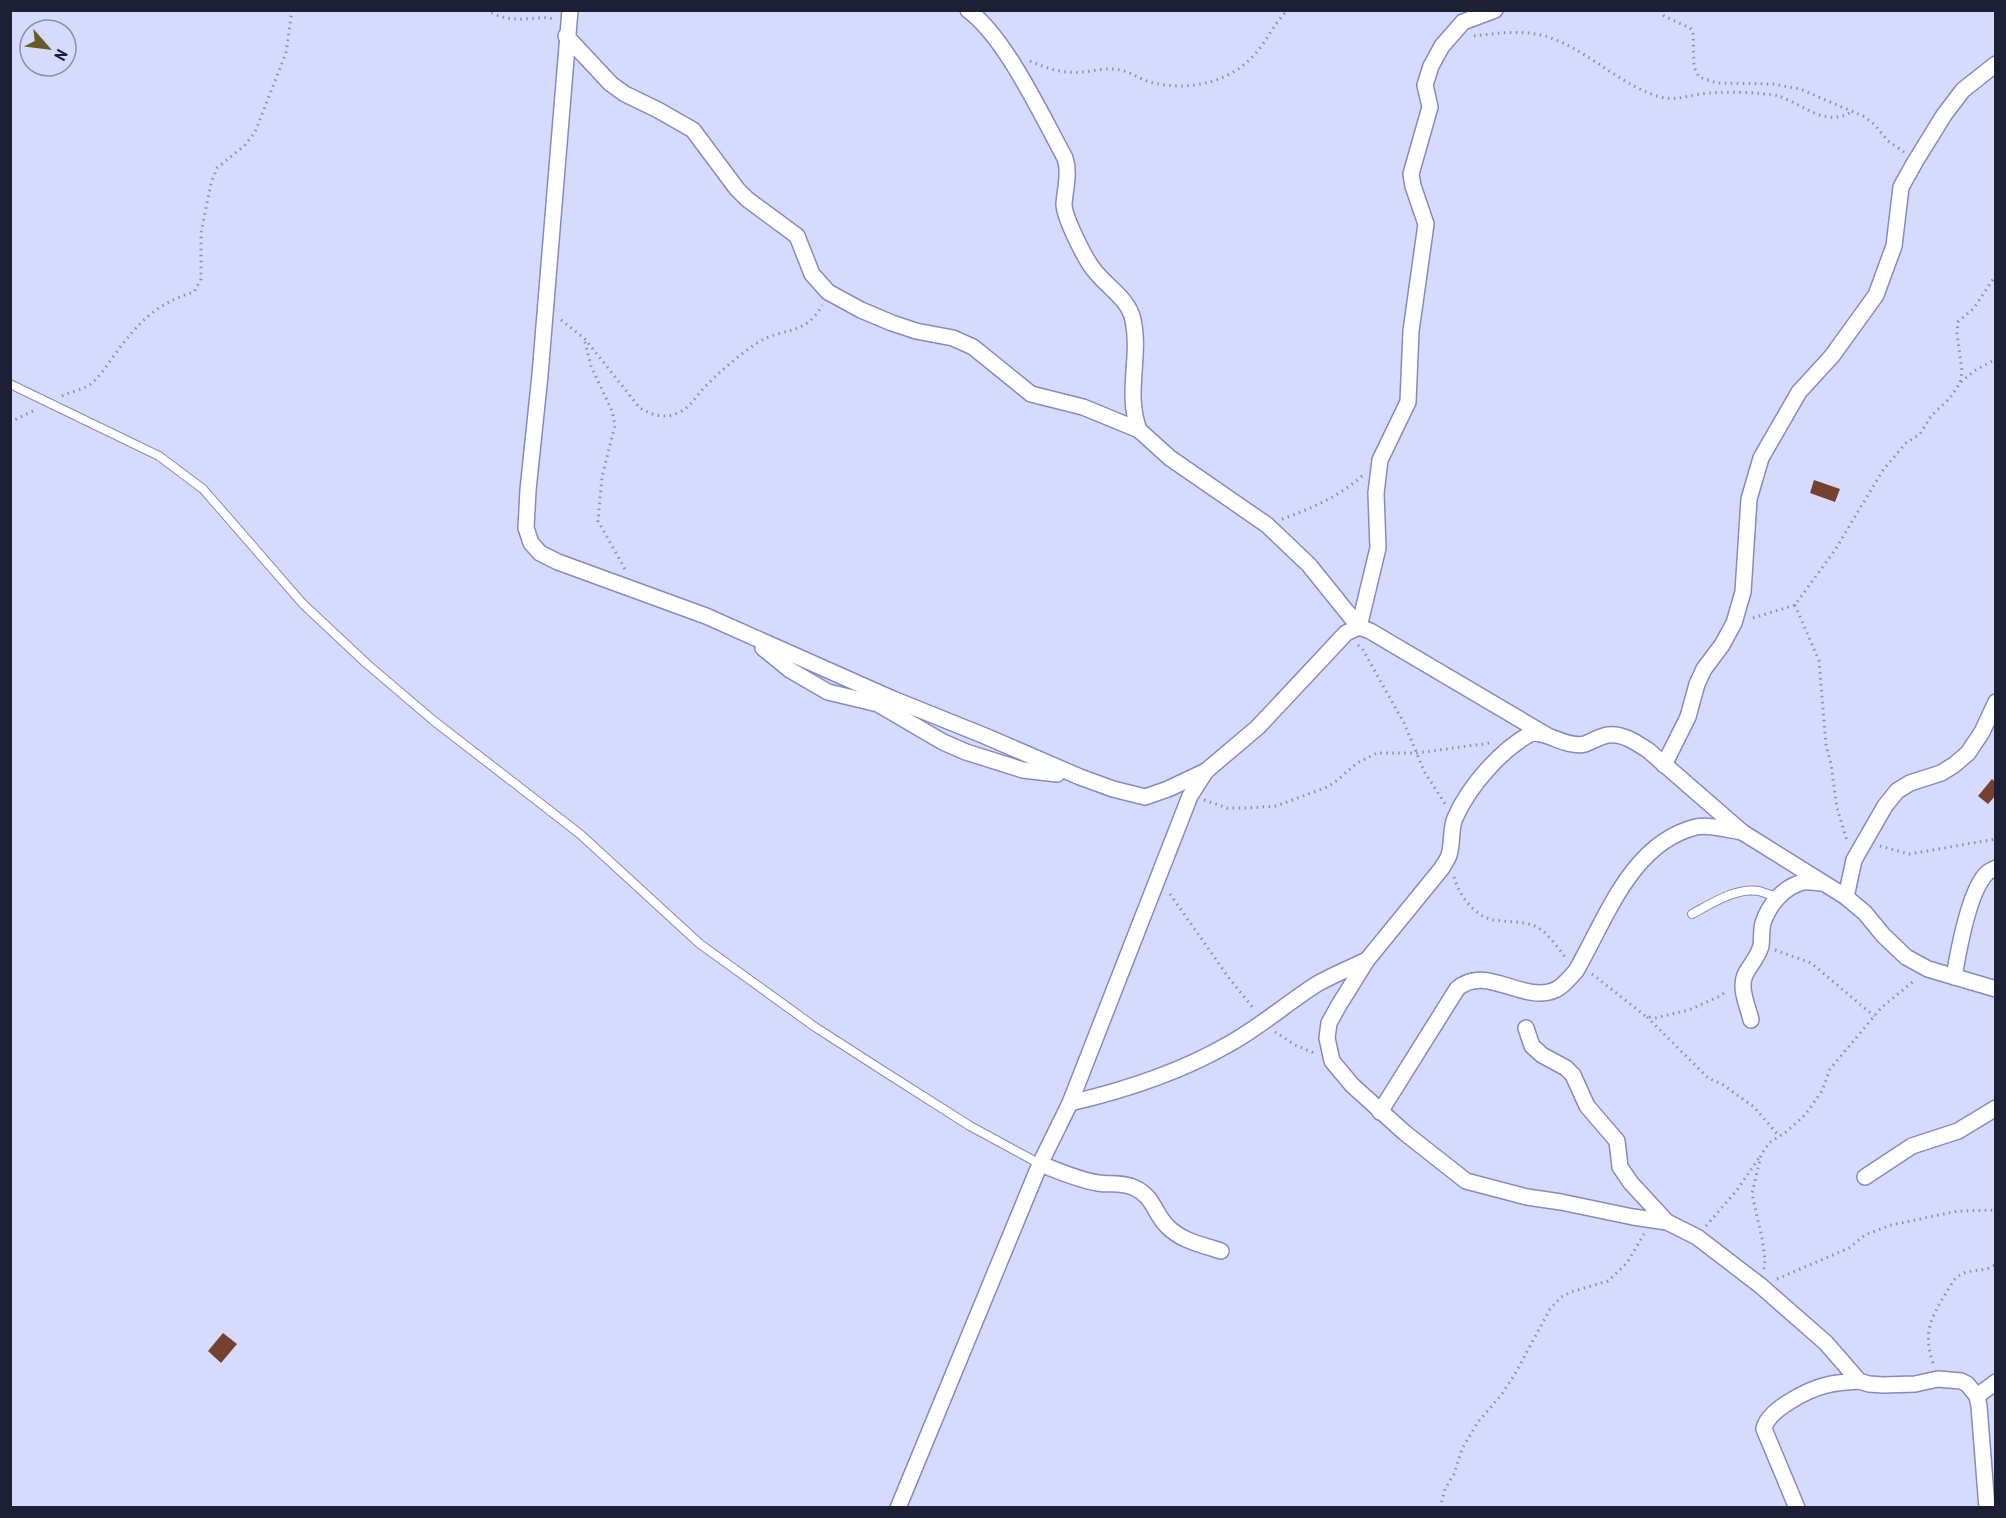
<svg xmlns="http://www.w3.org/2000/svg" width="2006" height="1518" viewBox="0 0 2006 1518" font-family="'Roboto Condensed',sans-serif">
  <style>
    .building { fill: #774130 }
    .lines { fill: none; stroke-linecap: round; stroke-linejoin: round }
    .service-casing { stroke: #848bc0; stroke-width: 10 }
    .minor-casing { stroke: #848bc0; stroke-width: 18 }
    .path { stroke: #8c90ae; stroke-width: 3; stroke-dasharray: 1.5 4.5; stroke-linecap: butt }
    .service { stroke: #fff; stroke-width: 8 }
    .minor { stroke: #fff; stroke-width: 15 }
  </style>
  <rect width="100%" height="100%" fill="#d6dbfe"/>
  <g class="building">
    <path d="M 1814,480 L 1840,489 L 1835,502 L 1810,493 Z"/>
    <path d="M 1992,779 L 1996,783 L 1996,795 L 1988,804 L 1978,796 Z"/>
    <path d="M 223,1333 L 237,1344 L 221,1363 L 208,1351 Z"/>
  </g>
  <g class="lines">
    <g class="service-casing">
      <g id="service">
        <path d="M 10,384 L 159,456 L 203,489 L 303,604 L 367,664 L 434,721 L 580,834 L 700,944 L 815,1027 L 885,1072 L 970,1126 L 1040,1164"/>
        <path d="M 1692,914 C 1711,904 1736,887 1759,891 C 1765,893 1771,895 1777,897"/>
      </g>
    </g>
    <g class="minor-casing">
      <g id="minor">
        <path d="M 570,10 L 540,375 L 528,490 L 526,528 L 531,543 L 540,553 L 558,562 L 706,616 L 893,699 L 985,736 L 1080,777 L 1113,789 L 1145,797 L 1168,789 L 1206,771 L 1258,727 L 1346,633 L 1359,627 L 1370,631 L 1548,736 C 1559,740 1573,747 1585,744 C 1593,741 1600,736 1608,735 C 1623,733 1637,743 1649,751 L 1742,832 L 1846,897 L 1865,913 L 1883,935 L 1906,957 L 1928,969 L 1996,989"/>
        <path d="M 968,10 C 1006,38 1042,116 1065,158 C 1070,173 1065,189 1064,204 C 1064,217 1085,259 1094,270 C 1107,287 1129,299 1133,320 C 1141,357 1125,393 1139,430"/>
        <path d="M 566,36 L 611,84 L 625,94 L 658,110 L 693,130 L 737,189 L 747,199 L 797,236 L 812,274 L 828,292 L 861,310 L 892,323 L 916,331 L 953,338 L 973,347 L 1031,394 L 1083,407 L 1139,430 L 1170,458 L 1267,525 L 1309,565 L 1359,627"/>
        <path d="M 1359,627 L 1378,548 L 1376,493 L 1380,460 L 1408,402 L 1411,331 L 1426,224 L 1413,186 L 1411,174 L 1430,107 L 1425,85 L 1431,66 L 1442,46 L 1463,22 L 1495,10"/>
        <path d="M 763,648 L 790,670 L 828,692 L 878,704 L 943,742 L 966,752 L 1023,770 L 1057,774"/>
        <path d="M 1545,735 L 1534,732 C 1503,747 1469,786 1455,818 C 1450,830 1453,843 1449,855 C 1448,859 1444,864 1442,868 L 1367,960 L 1339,1005 L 1329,1023 L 1327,1038 L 1332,1061 L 1352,1085 L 1405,1133 L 1466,1181 L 1527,1197 L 1561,1202 L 1633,1217 L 1667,1222 L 1697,1237 L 1761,1286 L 1826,1343 L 1859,1381 L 1869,1384 L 1883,1385 L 1915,1384 L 1938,1379 L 1961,1381 L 1967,1384 L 1977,1396 L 1979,1406 L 1987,1508"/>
        <path d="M 1664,765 L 1688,717 L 1697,684 L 1704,669 L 1722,645 L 1734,623 L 1743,592 L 1749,499 L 1761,458 L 1799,392 L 1832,356 L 1876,295 L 1894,246 L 1901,187 L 1915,162 L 1944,115 L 1963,90 L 1996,64"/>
        <path d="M 1846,897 L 1854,860 L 1885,806 L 1897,791 L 1910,783 L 1941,773 L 1954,765 L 1968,753 L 1982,732 L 1996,702"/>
        <path d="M 1954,977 C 1958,953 1969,890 1987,873 C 1989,871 1993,870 1996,868"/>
        <path d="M 1751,1020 C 1748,1006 1739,989 1745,975 C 1750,965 1758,957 1761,946 C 1762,939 1761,931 1763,923 C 1769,905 1783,887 1803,882 C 1809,881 1816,883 1821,883"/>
        <path d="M 1526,1028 L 1532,1046 L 1542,1055 L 1566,1068 L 1573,1075 L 1587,1106 L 1617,1141 L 1620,1167 L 1631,1183 L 1667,1222"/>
        <path d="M 1070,1103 C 1126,1090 1179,1073 1229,1044 C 1260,1027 1287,1003 1317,984 C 1333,975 1350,968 1367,960"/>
        <path d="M 1380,1112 L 1457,989 C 1485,963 1523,1004 1555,990 C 1564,986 1570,977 1576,971 C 1606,919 1631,843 1696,827 C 1707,824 1730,830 1742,832"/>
        <path d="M 1040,1164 C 1059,1171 1078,1180 1098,1183 C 1110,1185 1123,1182 1135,1188 C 1154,1197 1154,1213 1167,1226 C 1181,1241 1203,1245 1221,1251"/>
        <path d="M 1865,1177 L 1912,1146 L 1958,1131 L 1996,1108"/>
        <path d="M 1977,1396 L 1996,1382"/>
        <path d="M 898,1508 L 1040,1164 L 1070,1103 L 1190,796 L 1206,771"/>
        <path d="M 1797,1508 L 1764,1429 C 1767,1410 1809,1389 1827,1385 C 1837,1382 1849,1382 1859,1381"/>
      </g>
    </g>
    <g class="path">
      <path d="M 486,10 C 499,17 510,20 524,19 C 534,19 544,16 554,19"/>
      <path d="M 1660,10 L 1664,16 L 1690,28 L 1693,31 L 1694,67 L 1699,77 L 1717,83 L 1773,84 L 1800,89 L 1863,116 L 1874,124 L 1888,141 L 1904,152"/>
      <path d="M 1474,36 C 1499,33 1527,29 1551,38 C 1590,52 1620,85 1660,97 C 1675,101 1686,96 1701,94 C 1720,91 1760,92 1779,96 C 1787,99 1796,104 1804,108 C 1818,116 1836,122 1851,112"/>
      <path d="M 1030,61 C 1047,69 1065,74 1083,72 C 1094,71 1109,67 1120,70 C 1132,72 1142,81 1154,83 C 1189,91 1230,83 1255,54 C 1267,41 1274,23 1288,10"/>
      <path d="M 561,320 L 585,339 L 639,407 C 650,415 664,419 678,413 C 690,408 695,397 704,388 C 719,372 738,356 757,343 C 784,326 805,337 822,305"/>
      <path d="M 585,342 L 591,366 L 612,411 L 615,425 L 602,477 L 598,521 L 625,569"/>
      <path d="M 1961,382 L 1974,371 L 1996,359"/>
      <path d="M 62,396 C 72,391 84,390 92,383 C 101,375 108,364 115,354 C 139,322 155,304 194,292 L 201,279 L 201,233 L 211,183 L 217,168 L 245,145 L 255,132 L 286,53 L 292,10"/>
      <path d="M 10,422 L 35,410"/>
      <path d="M 1282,519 C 1311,509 1340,496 1363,475"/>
      <path d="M 1795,605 L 1819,661 L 1826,745 L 1831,764 L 1837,808 L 1847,841"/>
      <path d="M 1753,618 L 1795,605 L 1835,550 L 1883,470 L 1906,443 L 1920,434 L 1931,416 L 1949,399 L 1960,383 L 1962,371 L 1957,334 L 1958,322 L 1974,308 L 1996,275"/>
      <path d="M 1358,645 L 1363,650 L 1404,723 L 1425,773 L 1446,805"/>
      <path d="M 1204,800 L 1227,808 L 1248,808 L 1276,806 L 1325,788 L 1335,782 L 1357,763 L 1377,753 L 1417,753 L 1490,743"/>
      <path d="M 1880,846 L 1909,854 L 1996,839"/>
      <path d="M 1454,877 C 1459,895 1475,917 1494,920 C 1507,922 1520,921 1532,925 C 1546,929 1556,946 1565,957"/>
      <path d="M 1170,894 L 1229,978 L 1254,1009"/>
      <path d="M 1775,950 L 1811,963 L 1874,1016"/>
      <path d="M 1592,974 L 1638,1010 L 1645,1016 L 1655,1018 L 1689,1010 L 1720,996 L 1727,991"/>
      <path d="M 1647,1017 L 1708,1078 L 1722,1084 L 1754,1107 L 1779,1136"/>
      <path d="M 1275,1032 L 1295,1045 L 1314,1053"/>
      <path d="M 1706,1226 L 1737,1190 L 1759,1158"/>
      <path d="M 1764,1269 L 1765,1260 L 1762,1238 L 1752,1194 L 1761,1155 L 1769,1143 L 1786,1132 L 1805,1115 L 1822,1091 L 1830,1069 L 1881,1008 L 1915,980"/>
      <path d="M 1777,1279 L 1849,1248 L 1865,1235 L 1891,1225 L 1958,1211 L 1996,1210"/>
      <path d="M 1933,1363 C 1923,1334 1930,1319 1946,1293 C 1950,1287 1954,1278 1960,1275 C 1971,1268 1985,1273 1996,1264"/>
      <path d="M 1440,1508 L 1445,1489 L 1454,1474 L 1462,1449 L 1478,1422 L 1502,1394 L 1515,1374 L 1550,1309 L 1561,1297 L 1571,1292 L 1608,1281 L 1627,1263 L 1644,1234"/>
    </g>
    <use href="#service" class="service"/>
    <use href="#minor" class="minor"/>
  </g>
  <rect width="2006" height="1518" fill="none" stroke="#1d1f34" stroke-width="24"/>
  <g transform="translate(48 48) rotate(118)"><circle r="28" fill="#d6dbfe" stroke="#8c90ad" stroke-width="1.5"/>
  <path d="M0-4.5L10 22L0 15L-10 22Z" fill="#665c29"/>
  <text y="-9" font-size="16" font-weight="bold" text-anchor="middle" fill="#1d1f34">N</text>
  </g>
</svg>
